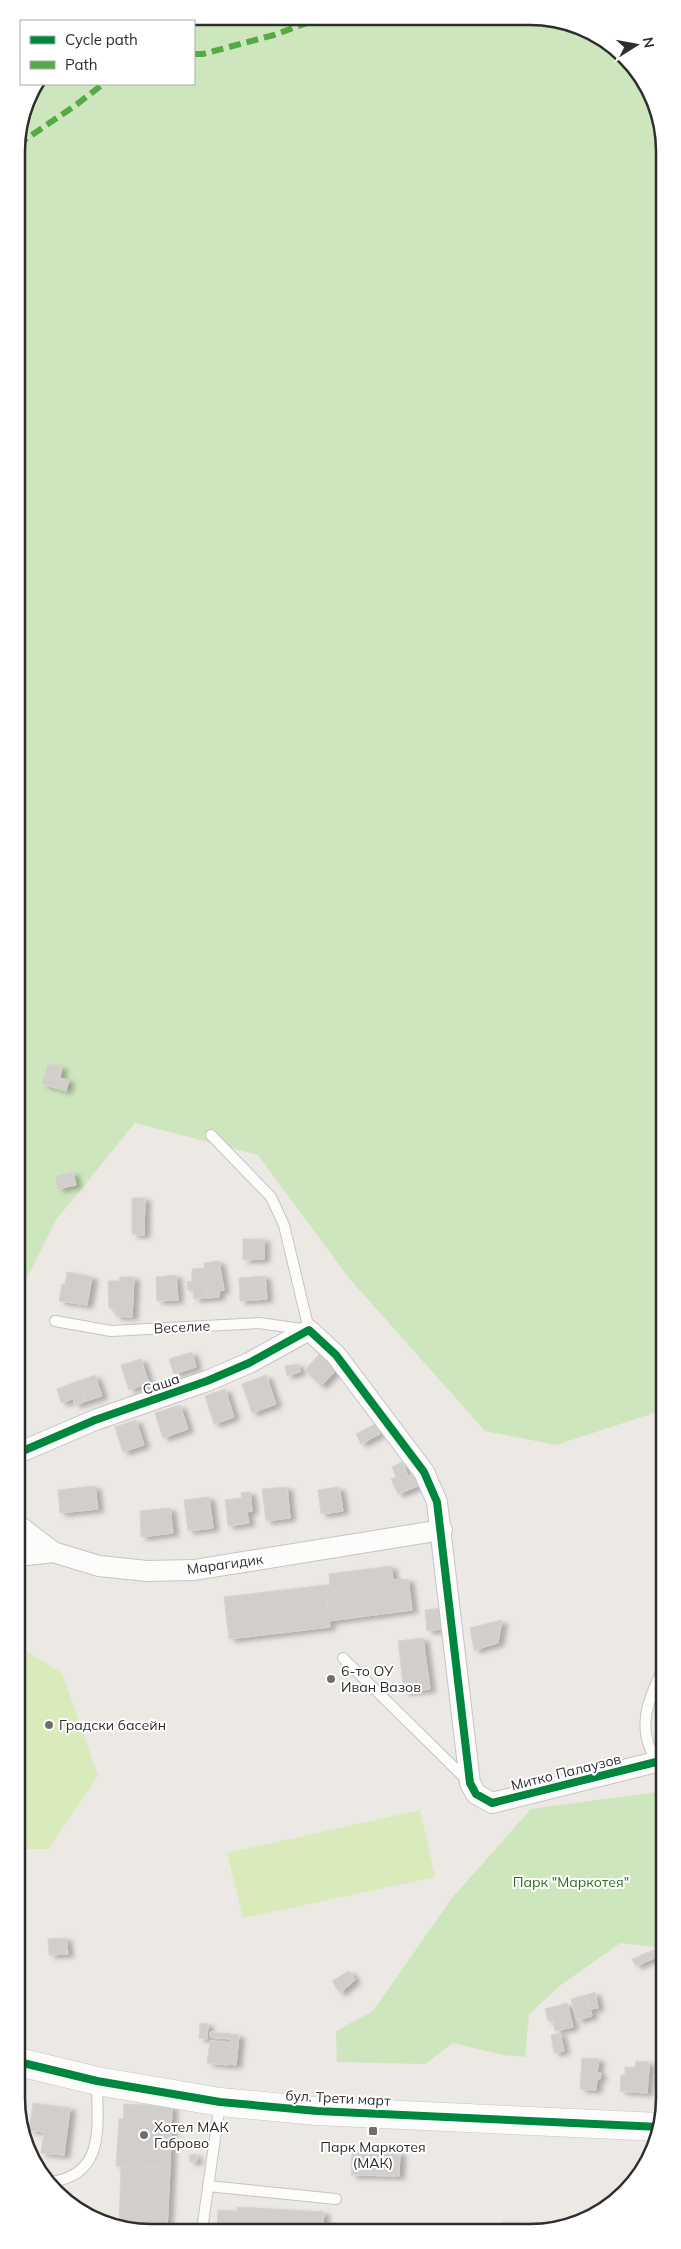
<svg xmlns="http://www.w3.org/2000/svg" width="681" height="2249" viewBox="0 0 681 2249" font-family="Mulish,sans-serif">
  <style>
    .green { fill: #cee6be }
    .pitch { fill: #d9eabb }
    .building { fill: #d1cecb; stroke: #d7d4d0; filter: url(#shadow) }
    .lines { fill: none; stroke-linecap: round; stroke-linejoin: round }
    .lane-casing { stroke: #c5c4c5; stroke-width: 12 }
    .street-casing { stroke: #c5c4c5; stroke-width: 22 }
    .secondary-casing { stroke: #c5c4c5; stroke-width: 29 }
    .lane { stroke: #fcfcfb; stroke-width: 10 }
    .street { stroke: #fcfcfb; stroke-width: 20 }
    .secondary { stroke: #fcfcfb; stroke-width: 28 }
    .quiet { stroke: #54ab44; stroke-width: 6; stroke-dasharray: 12 6; stroke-linecap: butt }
    .cycleway-casing { stroke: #fff; stroke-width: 11 }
    .cycleway { stroke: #00873e; stroke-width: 8 }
    .poi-dot { fill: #706f6e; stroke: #fff; stroke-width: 2 }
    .labels { text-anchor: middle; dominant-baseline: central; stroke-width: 4; stroke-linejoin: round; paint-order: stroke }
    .street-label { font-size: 14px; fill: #2e2e2e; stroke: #fff }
    .poi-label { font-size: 14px; fill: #2e2e2e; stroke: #fff; text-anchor: start }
    .park-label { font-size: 14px; fill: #2c6e1b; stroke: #fff }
    .rim { fill: none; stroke: #2e2e2e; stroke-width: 2.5 }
  </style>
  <defs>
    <filter id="shadow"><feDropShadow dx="5.5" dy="3" stdDeviation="2.5" flood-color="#0004"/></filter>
  </defs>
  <rect width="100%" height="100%" fill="#ece8e4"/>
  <g class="green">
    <path d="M 151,16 L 556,19 L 625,56 L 662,125 L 664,1411 L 660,1411 L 556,1445 L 485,1431 L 348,1277 L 258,1155 L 135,1123 L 56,1220 L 18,1296 L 17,143 L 27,99 L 37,84 L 194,84 L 194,21 L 126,21 Z"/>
    <path d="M 664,1791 L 664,1948 L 620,1943 L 561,1985 L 529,2014 L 525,2057 L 503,2055 L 453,2043 L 425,2064 L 337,2062 L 336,2031 L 373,2011 L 452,1898 L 531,1809 Z"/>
  </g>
  <g class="pitch">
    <path d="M 18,1646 L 62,1673 L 98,1776 L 48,1849 L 18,1849 Z"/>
    <path d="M 420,1810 L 435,1877 L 243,1918 L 227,1853 Z"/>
  </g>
  <g class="building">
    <path d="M 48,1064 L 62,1067 L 60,1078 L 69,1080 L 66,1091 L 42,1084 Z"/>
    <path d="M 73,1172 L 76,1185 L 58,1189 L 55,1176 Z"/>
    <path d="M 132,1198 L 145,1198 L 144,1235 L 132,1234 Z"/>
    <path d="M 243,1239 L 264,1239 L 264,1259 L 243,1260 Z"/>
    <path d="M 219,1261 L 224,1290 L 219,1291 L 219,1297 L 207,1298 L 204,1263 Z"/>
    <path d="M 205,1268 L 207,1298 L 194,1299 L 193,1290 L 188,1290 L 187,1282 L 192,1281 L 192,1269 Z"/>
    <path d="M 67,1272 L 92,1277 L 87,1305 L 59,1301 L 62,1284 L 65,1284 Z"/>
    <path d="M 176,1275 L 178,1300 L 157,1301 L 156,1277 Z"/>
    <path d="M 265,1276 L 267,1299 L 240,1301 L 239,1278 Z"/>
    <path d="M 120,1277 L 134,1277 L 132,1317 L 115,1316 L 116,1309 L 109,1308 L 108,1281 L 119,1281 Z"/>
    <path d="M 322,1351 L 339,1367 L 321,1386 L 305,1370 Z"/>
    <path d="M 192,1352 L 196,1367 L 174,1374 L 169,1359 Z"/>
    <path d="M 141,1359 L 149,1383 L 129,1390 L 121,1365 Z"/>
    <path d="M 298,1364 L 300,1372 L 287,1376 L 285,1366 Z"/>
    <path d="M 95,1375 L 102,1396 L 86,1401 L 78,1381 Z"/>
    <path d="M 266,1375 L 276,1404 L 252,1413 L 242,1384 Z"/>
    <path d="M 78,1381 L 86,1401 L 75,1405 L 73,1399 L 61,1403 L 57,1389 Z"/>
    <path d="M 225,1389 L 234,1417 L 214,1424 L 205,1396 Z"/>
    <path d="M 180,1405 L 188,1429 L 163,1438 L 155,1413 Z"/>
    <path d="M 136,1420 L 144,1445 L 123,1452 L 115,1427 Z"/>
    <path d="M 375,1424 L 380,1434 L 361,1444 L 356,1434 Z"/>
    <path d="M 402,1462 L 408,1476 L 413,1474 L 418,1486 L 398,1494 L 391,1479 L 396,1477 L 392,1467 Z"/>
    <path d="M 95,1486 L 98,1509 L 60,1513 L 58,1490 Z"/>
    <path d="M 287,1487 L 290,1518 L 266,1521 L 262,1489 Z"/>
    <path d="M 339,1487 L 343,1511 L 321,1514 L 318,1490 Z"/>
    <path d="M 250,1492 L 252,1511 L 247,1512 L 249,1523 L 228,1526 L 225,1500 L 242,1498 L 241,1493 Z"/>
    <path d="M 209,1497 L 213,1528 L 188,1531 L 184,1500 Z"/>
    <path d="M 170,1508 L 173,1533 L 141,1537 L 140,1511 Z"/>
    <path d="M 391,1566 L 393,1580 L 408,1579 L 412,1610 L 329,1621 L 325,1585 L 330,1585 L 329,1574 Z"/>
    <path d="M 325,1585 L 330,1627 L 229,1639 L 224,1597 Z"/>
    <path d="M 440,1608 L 442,1629 L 427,1631 L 425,1610 Z"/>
    <path d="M 502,1620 L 498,1643 L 474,1650 L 470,1628 Z"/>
    <path d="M 423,1638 L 430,1689 L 404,1692 L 398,1641 Z"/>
    <path d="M 66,1938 L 68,1954 L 49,1955 L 48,1939 Z"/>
    <path d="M 656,1949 L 659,1956 L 636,1966 L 632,1959 Z"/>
    <path d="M 349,1971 L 355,1980 L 340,1993 L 332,1981 Z"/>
    <path d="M 595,1992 L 598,2008 L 590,2009 L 586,1995 Z"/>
    <path d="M 586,1995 L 592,2016 L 577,2020 L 571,1999 Z"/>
    <path d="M 567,2003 L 573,2027 L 555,2031 L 553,2020 L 548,2021 L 545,2009 Z"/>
    <path d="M 200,2023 L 208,2024 L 207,2039 L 199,2038 Z"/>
    <path d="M 210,2032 L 231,2034 L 231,2039 L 210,2037 Z"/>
    <path d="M 560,2033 L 564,2051 L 554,2053 L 551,2035 Z"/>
    <path d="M 231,2034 L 239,2035 L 236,2065 L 229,2064 Z"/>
    <path d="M 210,2041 L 231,2043 L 229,2065 L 207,2063 Z"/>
    <path d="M 582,2058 L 599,2059 L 597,2073 L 601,2073 L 600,2079 L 597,2079 L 596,2090 L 580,2089 Z"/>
    <path d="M 636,2061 L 649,2062 L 649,2068 L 635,2068 Z"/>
    <path d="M 625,2067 L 649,2068 L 647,2093 L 620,2091 L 621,2075 L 625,2075 Z"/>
    <path d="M 33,2103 L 70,2108 L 64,2155 L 41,2153 L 44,2132 L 29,2130 Z"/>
    <path d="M 124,2104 L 172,2106 L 170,2168 L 116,2166 L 119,2119 L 123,2119 Z"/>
    <path d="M 352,2151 L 400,2152 L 399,2176 L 351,2175 Z"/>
    <path d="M 196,2154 L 197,2161 L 190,2162 L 189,2155 Z"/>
    <path d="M 121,2166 L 170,2168 L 167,2230 L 125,2230 L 119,2227 Z"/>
    <path d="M 237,2207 L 324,2212 L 323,2224 L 430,2230 L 217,2230 L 218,2210 L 237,2211 Z"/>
    <path d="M 503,2222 L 568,2226 L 556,2230 L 503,2230 Z"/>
  </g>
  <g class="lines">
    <g class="lane-casing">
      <g id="lane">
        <path d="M 55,1321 L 111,1331 L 259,1323 L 309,1330 L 284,1225 L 271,1197 L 211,1135"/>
        <path d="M 343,1658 L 468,1781"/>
        <path d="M 658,1762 C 634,1729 649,1699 664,1666"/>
        <path d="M 50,2182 C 107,2175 97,2124 97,2082"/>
        <path d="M 208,2186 L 336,2199"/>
        <path d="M 202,2230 L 220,2103"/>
      </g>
    </g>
    <g class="street-casing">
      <g id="street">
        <path d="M 18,1453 L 95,1420 L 207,1381 L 249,1363 L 309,1330 L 336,1355 L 424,1472 L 437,1502 L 470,1783 L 476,1794 L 492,1803 L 664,1760"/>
        <path d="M 18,1525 L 53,1552 L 99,1566 L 147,1571 L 194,1570 L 442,1530"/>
        <path d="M 18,1556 L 53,1552"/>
      </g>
    </g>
    <g class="secondary-casing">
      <path id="secondary" d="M 19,2062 L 97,2081 L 220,2102 L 317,2111 L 660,2127"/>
    </g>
    <use href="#lane" class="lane"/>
    <use href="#street" class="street"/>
    <use href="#secondary" class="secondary"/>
    <g class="quiet">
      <path d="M 194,54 L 203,54 L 274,35 L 323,17"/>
      <path d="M 17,145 L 76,105 L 103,84"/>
    </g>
    <g class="cycleway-casing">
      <g id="cycleway">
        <path d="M 18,1453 L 95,1420 L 207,1381 L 249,1363 L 309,1330 L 336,1355 L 424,1472 L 437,1502 L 470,1783 L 476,1794 L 492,1803 L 664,1760"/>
        <path d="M 19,2062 L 97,2081 L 220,2102 L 317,2111 L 660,2127"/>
      </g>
    </g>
    <use href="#cycleway" class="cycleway"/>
  </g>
  <g class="poi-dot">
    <circle cx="331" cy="1679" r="5"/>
    <circle cx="49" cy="1725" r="5"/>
    <rect x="368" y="2126" width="10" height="10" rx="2.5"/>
    <circle cx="144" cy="2135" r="5"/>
  </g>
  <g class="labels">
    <g class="street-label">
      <text transform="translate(182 1327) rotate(-3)">Веселие</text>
      <text transform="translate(161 1384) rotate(-19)">Саша</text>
      <text transform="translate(225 1564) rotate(-8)">Марагидик</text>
      <text transform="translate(566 1772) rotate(-14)">Митко Палаузов</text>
      <text transform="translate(338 2098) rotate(3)">бул. Трети март</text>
    </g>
    <g class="poi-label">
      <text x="341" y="1671">6-то ОУ<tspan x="341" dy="16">Иван Вазов</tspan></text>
      <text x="59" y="1725">Градски басейн</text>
      <text x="154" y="2127">Хотел МАК<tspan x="154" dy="16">Габрово</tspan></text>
      <text x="373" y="2147" text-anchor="middle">Парк Маркотея<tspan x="373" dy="16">(МАК)</tspan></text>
    </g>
    <g class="park-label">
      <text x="571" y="1882">Парк "Маркотея"</text>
    </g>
  </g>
  <path d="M0 0H681V2249H0ZM151 25H530A126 126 0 0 1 656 151V2098A126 126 0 0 1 530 2224H151A126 126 0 0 1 25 2098V151A126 126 0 0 1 151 25Z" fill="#fff" fill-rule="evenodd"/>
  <path class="rim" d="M151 25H530A126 126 0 0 1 656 151V2098A126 126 0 0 1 530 2224H151A126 126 0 0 1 25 2098V151A126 126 0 0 1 151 25Z"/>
  <rect x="20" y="20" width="175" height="65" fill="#ffffff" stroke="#ababab"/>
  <rect x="30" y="36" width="25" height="8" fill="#00873e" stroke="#ababab"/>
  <text x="65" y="45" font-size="15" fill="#2e2e2e">Cycle path</text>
  <rect x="30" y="61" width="25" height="8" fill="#54ab44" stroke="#ababab"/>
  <text x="65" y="70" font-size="15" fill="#2e2e2e">Path</text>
  <g transform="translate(636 45) rotate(79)" stroke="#ffffff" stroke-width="4" paint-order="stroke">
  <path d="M0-4L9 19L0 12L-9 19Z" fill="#2e2e2e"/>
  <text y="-8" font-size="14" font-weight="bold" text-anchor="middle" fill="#2e2e2e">N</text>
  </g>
</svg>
